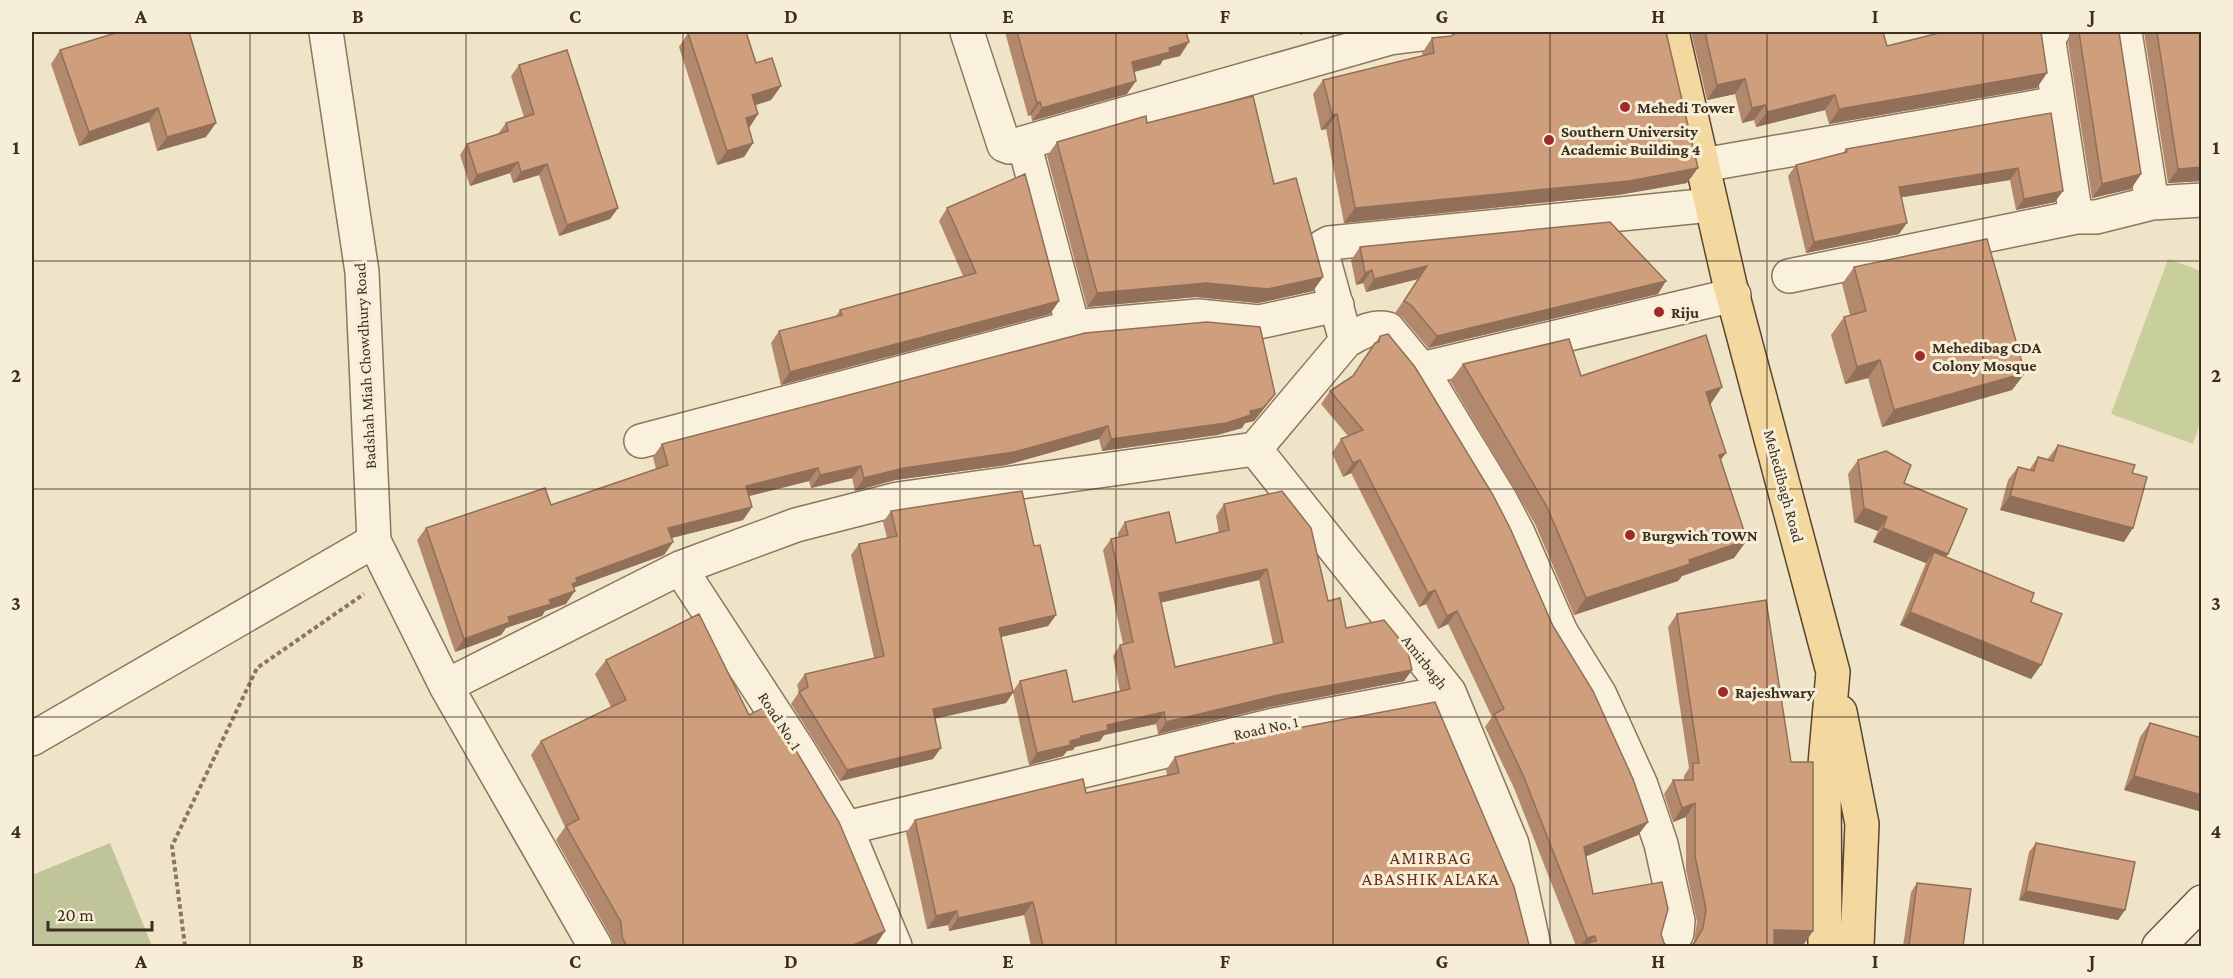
<svg xmlns="http://www.w3.org/2000/svg" width="2233" height="978" font-family="'Crimson Pro',serif">
  <rect width="100%" height="100%" fill="#f0e4c8"/>
  <path fill="#c9cf9b" d="M2168,259L2201,271V420L2193,444L2111,414Z"/>
  <path fill="#bfc49a" d="M110,843L152,946H32V875Z"/>
  <g fill="none" stroke-linecap="round" stroke-linejoin="round">
    <g stroke="#8d765c" stroke-width="36">
      <path id="street" d="M326,32L362,272L374,541L446,686L595,946
        M967,32L1004,145L1009,147L1390,38L1438,32
        M2053,32L2049,34V42L2076,217
        M2125,32L2152,203
        M1703,165L2058,103
        M1789,276L2076,217H2096L2152,203L2202,200
        M1073,327L1198,316L1259,322L1337,305
        M1346,341C1359,334 1371,325 1388,329L1421,369L1500,499L1518,533L1561,632L1600,695L1641,785L1661,844L1678,921L1677,933L1670,946
        M1421,369L1734,295
        M641,441L1073,327L1024,143
        M1255,449L1449,692L1512,844L1534,946
        M680,568L798,749L846,828L1274,725L1449,692
        M446,686L680,568L796,525L898,499L1255,449L1346,341L1323,257L1322,247L1329,243L1711,205
        M32,739L374,541
        M846,828L895,946"/>
    </g>
    <g stroke="#6f573f" stroke-width="36">
      <path id="secondary" d="M2159,946L2202,902"/>
    </g>
    <g stroke="#5b4430" stroke-width="36">
      <path id="primary" d="M1672,32L1730,285L1833,672L1824,776L1825,946
        M1840,712L1862,824L1857,946"/>
    </g>
    <path stroke="#8d765c" stroke-width="4" stroke-dasharray="4.5 3" stroke-linecap="butt" d="M185,946L172,846L257,668L364,594"/>
    <use href="#street" stroke="#faf1dc" stroke-width="33"/>
    <use href="#secondary" stroke="#faf1dc" stroke-width="33"/>
    <use href="#primary" stroke="#f3d9a0" stroke-width="33"/>
  </g>
  <path fill="#b2896c" fill-rule="evenodd" d="M1005,32H1186L1180,56L1163,60L1160,65L1134,72L1127,94L1032,121L1031,115L1028,116Z
    M1691,32H1883L1887,46L2037,88L1829,124L1825,110L1756,127L1754,120L1742,123L1735,94L1707,100Z
    M2071,32H2119L2141,174L2131,189L2092,198L2068,43Z
    M2144,32H2202V181L2168,183Z
    M688,33L756,63L781,86L771,100L756,105L758,114L749,128L753,143L744,157L717,165L679,47Z
    M1432,38L1687,183L1618,195L1344,223L1326,129L1321,130L1313,94L1323,80L1423,56L1422,53Z
    M60,50L206,137L157,151L149,122L79,146L51,64Z
    M519,65L618,208L610,219L559,236L539,175L513,183L510,173L470,186L460,155L467,144L498,134L506,123L524,117L511,76Z
    M2051,113L2055,202L2016,210L2010,180L1901,197L1899,234L1806,253L1788,176L1796,165L1843,153L1846,149Z
    M1147,123L1274,184L1323,277L1313,291L1258,303L1196,297L1087,307L1047,156L1057,142Z
    M947,208L1059,301L1050,314L781,385L771,343L779,331L836,316L840,310L963,276L939,221Z
    M1360,247L1658,294L1428,348L1402,317L1395,313L1418,279L1366,292L1363,283L1356,285L1351,260Z
    M1854,267L2025,373L2012,390L1882,427L1868,378L1845,384L1831,335L1844,317L1850,315L1842,284Z
    M1380,336L1553,626L1648,822L1638,835L1586,856L1593,894L1661,934L1664,943L1668,946H1576L1514,788L1485,727L1492,717L1448,624L1438,629L1426,604L1419,607L1351,473L1343,477L1332,453L1341,439L1348,436L1321,404L1330,391L1353,376Z
    M1463,364L1710,404L1726,453L1720,460L1747,540L1734,558L1682,576L1678,581L1574,615L1535,524L1450,381Z
    M1275,394L1266,406L1254,421L1245,423L1242,428L1217,435L1102,451L1099,439L1006,465L895,480L855,491L852,478L811,488L809,481L749,496L752,507L743,520L672,538L673,542L664,555L573,588L566,604L545,611L542,616L506,628L501,635L455,652L417,540L426,528L551,505L656,469L653,457L662,444Z
    M2058,445L2132,473L2124,542L2000,510L2008,480L2018,467L2029,470L2038,457L2047,460Z
    M1858,460L1904,483L1948,554L1946,557L2031,602L2041,665L2031,679L1900,625L1926,563L1873,542L1878,531L1854,522L1848,474Z
    M1224,504L1328,601L1346,628L1412,670L1404,681L1270,707L1158,734L1156,724L1104,735L1100,741L1075,747L1073,750L1067,751L1063,756L1029,765L1013,693L1006,703L934,718L933,759L840,781L791,704L799,692L797,685L805,674L874,658L851,555L859,544L887,538L883,522L891,511L1034,546L1056,615L1048,626L1001,637L1013,691L1020,681L1073,702L1120,691L1113,656L1120,645L1123,644L1103,550L1111,539L1118,537V533L1125,522L1176,543L1219,533L1216,516ZM1259,580L1273,644L1175,667L1161,602Z
    M1677,614L1813,931L1804,944H1774L1691,946L1694,941L1697,922L1686,870V817L1673,822L1664,794L1673,780H1684V776L1689,768L1668,627Z
    M606,660L749,715L885,931L875,946H612L611,937L556,840L565,827L531,755L541,741L611,707L595,674Z
    M2150,723L2202,738L2124,790L2140,737Z
    M1175,757L1529,945L1532,946H1031L1024,915L949,931L948,925L927,929L906,833L915,820L1086,793L1167,775L1166,770Z
    M2036,843L2125,910L2118,920L2019,900L2029,852Z
    M1917,883L1963,946H1903L1911,892Z"/>
  <path fill="#916f58" d="M1302,32H1310L1300,35Z
    M1189,42L1180,56L1163,60L1160,65L1122,75L1132,62L1169,48Z
    M2047,73L2037,88L1829,124L1839,109Z
    M1745,79L1735,94L1707,100L1717,85Z
    M1136,81L1127,94L1032,121L1042,108Z
    M781,86L771,100L743,109L752,95Z
    M1835,95L1825,110L1756,127L1767,112Z
    M1040,102L1031,115L1028,116L1037,103Z
    M1765,105L1754,120L1742,123L1752,108Z
    M158,108L149,122L79,146L89,132Z
    M758,114L749,128L746,118Z
    M1337,114L1326,129L1321,130L1332,115Z
    M216,123L206,137L157,151L167,137Z
    M753,143L744,157L717,165L727,151Z
    M518,162L510,173L470,186L477,175Z
    M547,164L539,175L513,183L521,172Z
    M2202,167V181L2168,183L2178,169Z
    M1698,168L1687,183L1618,195L1344,223L1355,208Z
    M2018,168L2010,180L1891,199L1899,187Z
    M2141,174L2131,189L2092,198L2102,184Z
    M2063,191L2055,202L2016,210L2024,199Z
    M618,208L610,219L559,236L567,225Z
    M1907,223L1899,234L1806,253L1814,242Z
    M1427,266L1418,279L1366,292L1374,279Z
    M1372,270L1363,283L1356,285L1365,273Z
    M1323,277L1313,291L1258,303L1196,297L1087,307L1097,293L1206,283Z
    M1666,281L1658,294L1428,348L1437,336Z
    M1059,301L1050,314L781,385L790,372Z
    M1880,360L1868,378L1845,384L1857,367Z
    M2025,373L2012,390L1882,427L1894,410Z
    M1722,387L1710,405L1706,392Z
    M1275,394L1266,406L1254,421L1245,423L1242,428L1217,435L1102,451L1111,439L1250,411Z
    M1108,426L1099,439L1006,465L895,480L855,491L864,478L904,468Z
    M1726,453L1713,470L1719,455Z
    M1360,460L1351,473L1343,477L1353,463Z
    M861,466L852,478L811,488L820,475Z
    M818,468L809,481L737,499L746,486Z
    M2010,496L2133,528L2124,542L2000,510Z
    M752,507L743,520L659,541L668,528Z
    M1864,508L1887,517L1878,531L1854,522Z
    M1883,528L1948,554L1938,568L1934,552L1926,563L1873,542Z
    M1747,540L1734,558L1682,576L1678,581L1574,615L1586,598L1689,560Z
    M673,542L664,555L573,588L575,591L566,604L545,611L542,616L506,628L501,635L455,652L464,639L508,617L549,600L576,578Z
    M1267,569L1259,580L1151,605L1159,593Z
    M1435,590L1426,604L1419,607L1428,593Z
    M1457,611L1448,624L1438,629L1447,616Z
    M1910,612L2041,665L2031,679L1900,625Z
    M1056,615L1048,626L992,639L999,628Z
    M1412,670L1404,681L1270,707L1158,734L1166,722L1278,695Z
    M1013,692L1006,703L925,721L933,709Z
    M1164,712L1156,724L1104,735L1100,741L1075,747L1073,750L1067,751L1063,756L1029,765L1037,753L1070,741L1107,725Z
    M941,748L933,759L840,781L847,770Z
    M2134,776L2202,795V812L2124,790Z
    M1695,803L1686,817L1673,822L1682,808Z
    M1648,822L1638,835L1575,861L1584,847Z
    M2026,891L2125,910L2118,920L2019,900Z
    M1033,902L1024,915L949,931L958,918Z
    M957,911L948,925L927,929L936,916Z
    M1774,930L1813,931L1804,944H1765Z
    M885,931L875,946H851Z
    M1595,936L1589,943V942L1586,946H1581L1587,938Z"/>
  <path fill="#cf9f7d" stroke="#916f58" stroke-width="1.5" fill-rule="evenodd" d="M119,32H189L216,123L167,137L158,108L89,132L60,50Z
    M695,32H746L756,63L772,58L781,86L752,95L758,114L746,118L753,143L727,151L688,33Z
    M1017,32H1186L1189,42L1169,48L1170,52L1132,62L1136,81L1042,108L1040,102L1037,103Z
    M1458,32H1666L1698,168L1629,181L1355,208L1337,114L1332,115L1323,80L1434,53L1432,38L1451,36Z
    M1705,32H1883L1887,46L1943,32H2041L2047,73L1839,109L1835,95L1767,112L1765,105L1752,108L1745,79L1717,85Z
    M2079,32H2119L2141,174L2102,184Z
    M2157,32H2202V167L2178,169Z
    M567,50L618,208L567,225L547,164L521,172L518,162L477,175L467,144L508,131L506,123L534,114L519,65Z
    M1253,96L1274,184L1296,178L1323,277L1268,289L1206,283L1097,293L1057,142L1146,116L1147,123Z
    M2051,113L2063,191L2024,199L2018,168L1899,187L1907,223L1814,242L1796,165L1847,152L1846,149Z
    M1025,174L1059,301L790,372L779,331L842,315L840,310L976,273L947,208Z
    M1610,222L1666,281L1437,336L1411,305L1404,301L1427,266L1374,279L1372,270L1365,273L1360,247Z
    M1987,239L2025,373L1894,410L1880,360L1857,367L1844,317L1866,311L1854,267Z
    M1207,322L1260,327L1275,394L1263,408L1250,411L1251,415L1226,423L1111,439L1108,426L1014,452L904,468L864,478L861,466L820,475L818,468L746,486L752,507L668,528L673,542L576,578L577,582L572,584L575,591L549,600L551,604L508,617L510,622L464,639L426,528L545,488L551,505L668,465L662,444L1085,333Z
    M1388,334L1415,367L1493,495L1510,528L1553,626L1593,691L1633,779L1648,822L1584,847L1593,894L1662,882L1668,909L1661,934L1664,943L1668,946H1591L1589,942L1596,941L1595,936L1587,938L1523,775L1494,714L1504,709L1457,611L1447,616L1435,590L1428,593L1360,460L1353,463L1341,439L1363,430L1330,391L1353,376L1375,343L1379,342L1380,336Z
    M1706,335L1722,387L1706,392L1726,453L1719,455L1747,540L1689,560L1690,564L1586,598L1547,507L1463,364L1569,339L1581,376Z
    M2058,445L2135,465L2132,473L2147,477L2133,528L2010,496L2018,467L2034,471L2038,457L2053,461Z
    M1886,451L1911,465L1904,483L1967,509L1948,554L1883,528L1887,517L1864,508L1858,460Z
    M1022,491L1034,546L1040,545L1056,615L999,628L1013,692L933,709L941,748L847,770L799,692L808,687L805,674L884,656L859,544L897,536L891,511Z
    M1282,491L1311,528L1328,601L1340,598L1346,628L1384,620L1407,648L1412,670L1278,695L1166,722L1164,712L1107,725L1108,730L1081,736V738L1070,741L1071,745L1037,753L1020,681L1066,670L1073,702L1130,689L1120,645L1133,642L1111,539L1128,535L1125,522L1169,512L1176,543L1229,530L1224,504ZM1267,569L1283,642L1175,667L1159,593Z
    M1934,552L2034,593L2031,602L2062,614L2041,665L1910,612Z
    M1766,600L1791,762H1813V931L1774,930V946H1691L1695,942L1703,928L1706,909L1695,856V803L1682,808L1673,780H1693V763H1699L1677,614Z
    M699,614L749,715L767,706L792,744L839,822L885,931L851,946H627L622,937L621,922L566,826L579,819L541,741L626,700L606,660Z
    M1435,702L1514,887L1529,945L1532,946H1043L1033,902L958,918L957,911L936,916L915,820L1083,779L1086,793L1179,773L1175,757L1287,730Z
    M2150,723L2202,738V795L2134,776Z
    M2036,843L2135,862L2125,910L2026,891Z
    M1917,883L1971,889L1963,946H1909Z"/>
  <path fill="none" stroke="#3d2e20" stroke-width="1.5" stroke-opacity="0.55" d="M250,32V946M466,32V946M683,32V946M900,32V946M1116,32V946M1333,32V946M1550,32V946M1767,32V946M1983,32V946M32,261H2202M32,489H2202M32,717H2202"/>
  <g fill="#9e2a2b" stroke="#f7eed8" stroke-width="2">
    <circle cx="1625" cy="107" r="6"/>
    <circle cx="1549" cy="140" r="6"/>
    <circle cx="1659" cy="312" r="6"/>
    <circle cx="1920" cy="356" r="6"/>
    <circle cx="1630" cy="535" r="6"/>
    <circle cx="1723" cy="692" r="6"/>
  </g>
  <g text-anchor="middle" dominant-baseline="central" stroke-width="6" stroke-linejoin="round" paint-order="stroke">
    <g font-size="16" font-weight="bold" fill="#3d2e20" stroke="#f7eed8" text-anchor="start">
      <text x="1637" y="107">Mehedi Tower</text>
      <text x="1561" y="131">Southern University<tspan x="1561" dy="18">Academic Building 4</tspan></text>
      <text x="1671" y="312">Riju</text>
      <text x="1932" y="347">Mehedibag CDA<tspan x="1932" dy="18">Colony Mosque</tspan></text>
      <text x="1642" y="535">Burgwich TOWN</text>
      <text x="1735" y="692">Rajeshwary</text>
    </g>
    <g font-size="16" fill="#3d2e20" stroke="#f7eed8">
      <text transform="translate(365 366) rotate(-93)">Badshah Miah Chowdhury Road</text>
      <text transform="translate(1784 486) rotate(75)">Mehedibagh Road</text>
      <text transform="translate(1425 662) rotate(52)">Amirbagh</text>
      <text transform="translate(780 721) rotate(57)">Road No. 1</text>
      <text transform="translate(1266 728) rotate(-12)">Road No. 1</text>
    </g>
    <g font-size="18" letter-spacing="1.5" fill="#6b2e1e" stroke="#f7eed8">
      <text x="1431" y="858">AMIRBAG<tspan x="1431" dy="21">ABASHIK ALAKA</tspan></text>
    </g>
  </g>
  <rect width="2233" height="978" fill="none" stroke="#f7eed8" stroke-width="66"/>
  <path d="M48 921v9h104v-9" fill="none" stroke="#3d2e20" stroke-width="3"/>
  <text x="57" y="921" font-size="18" fill="#3d2e20" stroke="#f7eed8" stroke-width="4.5" paint-order="stroke">20 m</text>
  <rect x="33" y="33" width="2167" height="912" fill="none" stroke="#3d2e20" stroke-width="2"/>
  <g font-size="20" text-anchor="middle" font-weight="bold" fill="#3d2e20">
    <text x="141" y="23">A</text>
    <text x="358" y="23">B</text>
    <text x="575" y="23">C</text>
    <text x="791" y="23">D</text>
    <text x="1008" y="23">E</text>
    <text x="1225" y="23">F</text>
    <text x="1442" y="23">G</text>
    <text x="1658" y="23">H</text>
    <text x="1875" y="23">I</text>
    <text x="2092" y="23">J</text>
    <text x="16" y="154">1</text>
    <text x="2216" y="154">1</text>
    <text x="16" y="382">2</text>
    <text x="2216" y="382">2</text>
    <text x="16" y="610">3</text>
    <text x="2216" y="610">3</text>
    <text x="16" y="838">4</text>
    <text x="2216" y="838">4</text>
    <text x="141" y="968">A</text>
    <text x="358" y="968">B</text>
    <text x="575" y="968">C</text>
    <text x="791" y="968">D</text>
    <text x="1008" y="968">E</text>
    <text x="1225" y="968">F</text>
    <text x="1442" y="968">G</text>
    <text x="1658" y="968">H</text>
    <text x="1875" y="968">I</text>
    <text x="2092" y="968">J</text>
  </g>
</svg>
